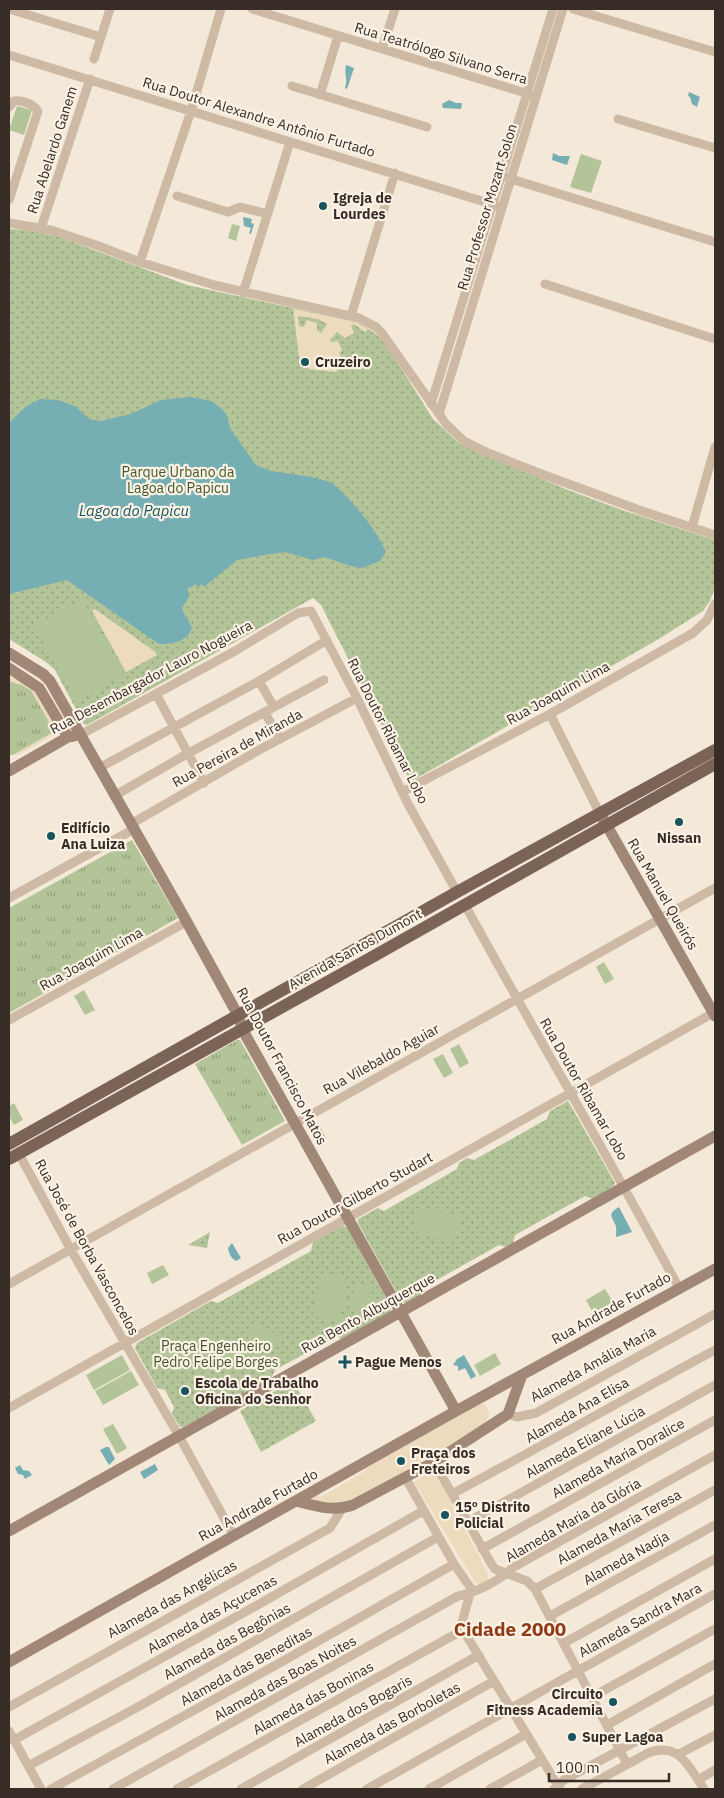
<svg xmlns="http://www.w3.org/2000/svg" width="724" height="1798" font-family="'IBM Plex Sans',sans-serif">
  <defs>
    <pattern id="grass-tufts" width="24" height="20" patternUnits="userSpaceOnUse" patternTransform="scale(1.25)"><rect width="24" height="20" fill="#b3c498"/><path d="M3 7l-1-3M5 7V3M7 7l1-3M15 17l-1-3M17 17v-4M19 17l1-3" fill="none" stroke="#929f7c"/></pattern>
    <pattern id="park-dots" width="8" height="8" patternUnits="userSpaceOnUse" patternTransform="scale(1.25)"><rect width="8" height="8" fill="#b3c498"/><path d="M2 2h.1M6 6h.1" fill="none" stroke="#929f7c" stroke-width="1.8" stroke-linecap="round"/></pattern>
  </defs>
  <rect width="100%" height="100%" fill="#f4e8d9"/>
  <path fill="url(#grass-tufts)" d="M9,681L22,685L31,690L53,729L52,733L13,755H9Z
    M132,840L178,918L9,1013V908Z
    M237,1040H240L285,1121L242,1145L195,1064Z"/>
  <path fill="url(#park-dots)" d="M9,229L28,230L57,236L187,285L352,321C365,325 376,333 386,344L433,419L459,443L568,490L622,510L715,540V587L710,601L703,611L662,637L412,781L409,779L321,605L313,598L87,725L84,724L55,670L46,662L9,639Z
    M568,1101L615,1183L614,1186L593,1199L585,1196L515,1235L513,1243L506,1247L499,1245L426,1286L424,1293L407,1303L402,1302L358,1223V1219L378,1208L384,1211L457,1169L459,1163L467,1158L474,1160L547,1119L550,1111Z
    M342,1226L347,1227L391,1307L390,1312L341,1339L337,1336L275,1370L271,1379L183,1427H180L172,1414L174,1407L165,1390L157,1388L135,1348L137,1343L211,1301L218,1303L311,1251L313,1242Z
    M210,1232L207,1248L188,1245Z
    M293,1381L316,1421L261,1452L240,1411Z"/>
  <path fill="#b3c498" d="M17,106L32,110L24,135L9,130Z
    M581,154L602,161L591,193L570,187Z
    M232,224L240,226L236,241L228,238Z
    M82,599L124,674L77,702L34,626Z
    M604,962L614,979L605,984L596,967Z
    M84,990L95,1010L85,1015L74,996Z
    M459,1044L469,1063L460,1068L450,1049Z
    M443,1054L453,1073L444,1078L433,1059Z
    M14,1103L23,1120L14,1125L9,1116V1106Z
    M318,1123L326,1138L318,1143L310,1128Z
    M420,1206L461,1217L454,1242L412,1231Z
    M163,1265L169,1275L152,1284L147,1273Z
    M322,1273L348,1279L339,1322L312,1316Z
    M355,1283L373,1287L366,1315L349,1311Z
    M605,1289L613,1302L593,1313L586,1300Z
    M254,1324L280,1336L273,1350L248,1338Z
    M495,1353L501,1364L480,1376L474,1365Z
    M122,1355L130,1370L94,1390L86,1375Z
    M131,1371L139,1385L103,1405L95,1391Z
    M113,1424L127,1448L117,1454L103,1429Z"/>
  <path fill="#eddbbe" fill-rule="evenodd" d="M293,309L352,321L368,329L365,332L354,324L351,326L354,333L345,338L337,332L330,340L331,342L338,341L342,350L339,353L343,360L336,372L309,369L300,364ZM298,316L318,319L327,324L321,333L317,330V323L307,320L304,327L299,326Z
    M95,609L154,651L157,655L126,672L92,611Z
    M9,677L24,682L35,690L56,728L54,735L18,755H13L52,733L53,729L31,690L22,685L9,681Z
    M483,1404L486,1406L489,1412L488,1418L485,1424L478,1429L346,1505L309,1500L316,1496L321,1497L362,1473L368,1467L475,1406Z
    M434,1470L488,1574V1581L480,1586L475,1582L414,1482Z"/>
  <path fill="#75aeb3" d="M346,65L354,68L347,89L345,88C348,79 344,74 346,65Z
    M689,92L700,97L697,107L692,104L690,97L688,96Z
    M449,100L456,103H462L461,109L443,108L442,104Z
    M553,153L559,156H570L567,165L552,160Z
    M243,217L252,219L251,223L254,224L251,234L249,233L251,228L244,226Z
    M191,397L211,401L222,409L226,414L231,430L256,465L271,471L312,477L330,482L336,486C356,506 374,526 386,552L380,561L362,568L351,566L324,557L313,560L285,552L270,554L237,560L204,587L202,584L198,587L196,584L187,589L190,595L182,608C184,616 190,621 192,629C185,642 173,644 159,644L67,580L9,594V423L24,408L40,399L58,400L75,406L89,419L101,421L131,414L161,400Z
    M619,1207L632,1232L616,1237C616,1233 617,1227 615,1224C610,1215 609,1213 619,1207Z
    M232,1243L241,1258L236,1261C231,1258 229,1254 228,1248Z
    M464,1355L476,1376L471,1379L465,1368L458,1371V1366L453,1365L457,1359Z
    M106,1447H109L115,1459L109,1465L100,1450Z
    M155,1464L158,1470L144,1479L140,1472Z
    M20,1465L23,1470L29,1471L32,1475L25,1479L23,1475L18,1474L15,1468Z"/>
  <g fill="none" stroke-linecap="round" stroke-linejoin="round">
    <path stroke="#cdb9a4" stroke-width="9" d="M9,9L101,37
      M252,9L532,95
      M573,9L715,52
      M382,49L395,9
      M9,55L501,207
      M94,59L110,9
      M292,86L427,127
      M320,95L338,36
      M9,107L14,101C22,100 33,104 38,111L9,200
      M618,119L715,148
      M505,177L715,242
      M177,196L228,212L240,207L268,214
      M9,223L51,230L96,245L140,262L214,285L359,318L376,327L382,333L446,424L464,441L486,452L539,473L642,511L715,535
      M41,228L90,79
      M140,262L191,111L221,9
      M545,284L715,339
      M243,293L290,142
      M351,316L395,173
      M431,404L553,9
      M439,414L563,9
      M692,527L715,447
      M259,681L274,707
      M156,694L204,783
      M265,713L280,739
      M550,714L600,814
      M80,735L235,651L298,613L311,611L357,698L408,804L457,892
      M99,768L259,681L327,640
      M402,792L550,714L693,633L707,620L715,604
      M114,796L187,754L324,680
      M131,824L259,750L357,698
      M9,898L134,829
      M465,905C535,1033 610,1159 679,1288
      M9,1020L186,922
      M19,1154L71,1250L179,1436L234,1536
      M9,1284L715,888
      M9,1408L715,1012
      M508,1414L517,1417L536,1413L715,1314
      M434,1462L492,1565L495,1569L527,1581L535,1589L627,1764
      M405,1477L454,1564L470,1587V1594L462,1622L463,1630L560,1789
      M452,1494C541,1447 627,1397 715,1350
      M468,1522L715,1385
      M482,1549L715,1420
      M535,1589L715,1490
      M550,1616L715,1525
      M564,1643L715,1559
      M592,1697L715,1629
      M9,1707L330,1528L342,1509
      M607,1725L715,1664
      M9,1731L41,1789
      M14,1740L254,1607L423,1511
      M679,1754L715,1735
      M28,1766L136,1708L438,1537
      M698,1780L715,1770
      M51,1789L276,1665L454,1564
      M113,1789L458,1596C475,1593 501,1580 512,1568L715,1455
      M177,1789L463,1630
      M241,1789L479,1655
      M303,1789L494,1681
      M367,1789L715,1594
      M429,1789L526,1734
      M490,1789L542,1760
      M554,1789L564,1780L715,1699
      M582,1789L648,1753C679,1741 689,1767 704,1789"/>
    <path stroke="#a18775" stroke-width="11" d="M9,653L43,674L50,681L183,915L234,1008L246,1036L456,1411
      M9,668L39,688L68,737
      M9,771L68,737L74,736
      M602,817L715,1016
      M296,1501C316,1506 333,1512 353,1505L434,1462L508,1414L522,1375
      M9,1531L715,1136
      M9,1662L456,1411L715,1269"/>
    <path stroke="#7b6456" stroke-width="12" d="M9,1144L457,892L715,750
      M9,1159L374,956L715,764"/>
  </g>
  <g fill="#18545d" stroke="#fbf2e6" stroke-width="2">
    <circle cx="323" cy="206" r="5"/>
    <circle cx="305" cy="362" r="5"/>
    <circle cx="679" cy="822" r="5"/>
    <circle cx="51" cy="836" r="5"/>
    <path d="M342.5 1354.5h5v5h5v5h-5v5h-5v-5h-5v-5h5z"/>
    <circle cx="185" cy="1391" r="5"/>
    <circle cx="401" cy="1461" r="5"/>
    <circle cx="445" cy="1515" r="5"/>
    <circle cx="613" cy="1702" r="5"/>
    <circle cx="572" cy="1737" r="5"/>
  </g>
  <g text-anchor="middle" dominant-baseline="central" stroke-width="4.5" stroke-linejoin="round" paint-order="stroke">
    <g font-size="14" fill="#372c26" stroke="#fbf2e6">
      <text transform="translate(441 53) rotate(17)">Rua Teatrólogo Silvano Serra</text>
      <text transform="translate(259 117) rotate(17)">Rua Doutor Alexandre Antônio Furtado</text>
      <text transform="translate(52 150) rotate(-72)">Rua Abelardo Ganem</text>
      <text transform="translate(487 207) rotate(-73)">Rua Professor Mozart Solon</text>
      <text transform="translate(151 677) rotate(-28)">Rua Desembargador Lauro Nogueira</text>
      <text transform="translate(558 693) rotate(-29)">Rua Joaquim Lima</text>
      <text transform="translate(388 731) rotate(63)">Rua Doutor Ribamar Lobo</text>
      <text transform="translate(237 748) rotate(-29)">Rua Pereira de Miranda</text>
      <text transform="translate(663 894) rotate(60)">Rua Manuel Queirós</text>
      <text transform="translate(355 949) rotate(-29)">Avenida Santos Dumont</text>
      <text transform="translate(91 959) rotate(-29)">Rua Joaquim Lima</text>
      <text transform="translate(381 1059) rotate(-29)">Rua Vilebaldo Aguiar</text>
      <text transform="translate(282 1066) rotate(62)">Rua Doutor Francisco Matos</text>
      <text transform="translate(584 1089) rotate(60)">Rua Doutor Ribamar Lobo</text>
      <text transform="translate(355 1198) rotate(-29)">Rua Doutor Gilberto Studart</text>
      <text transform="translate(87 1247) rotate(61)">Rua José de Borba Vasconcelos</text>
      <text transform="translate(611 1308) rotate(-29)">Rua Andrade Furtado</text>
      <text transform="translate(368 1313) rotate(-29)">Rua Bento Albuquerque</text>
      <text transform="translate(593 1364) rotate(-29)">Alameda Amália Maria</text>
      <text transform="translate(577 1410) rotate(-30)">Alameda Ana Elisa</text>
      <text transform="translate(585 1442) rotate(-29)">Alameda Eliane Lúcia</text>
      <text transform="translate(618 1458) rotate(-29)">Alameda Maria Doralice</text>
      <text transform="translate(258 1505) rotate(-29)">Rua Andrade Furtado</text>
      <text transform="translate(573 1520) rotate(-30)">Alameda Maria da Glória</text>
      <text transform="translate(619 1527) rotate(-29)">Alameda Maria Teresa</text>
      <text transform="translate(626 1558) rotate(-29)">Alameda Nadja</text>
      <text transform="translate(172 1599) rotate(-29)">Alameda das Angélicas</text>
      <text transform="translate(212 1614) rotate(-29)">Alameda das Açucenas</text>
      <text transform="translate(640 1620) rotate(-29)">Alameda Sandra Mara</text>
      <text transform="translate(227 1641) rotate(-29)">Alameda das Begônias</text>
      <text transform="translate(246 1666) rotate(-29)">Alameda das Beneditas</text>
      <text transform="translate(285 1678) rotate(-29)">Alameda das Boas Noites</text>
      <text transform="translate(313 1698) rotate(-29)">Alameda das Boninas</text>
      <text transform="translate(353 1711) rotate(-29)">Alameda dos Bogaris</text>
      <text transform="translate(392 1723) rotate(-29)">Alameda das Borboletas</text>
    </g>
    <g font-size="14" font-weight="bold" fill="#372c26" stroke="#fbf2e6" text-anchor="start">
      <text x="333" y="198">Igreja de<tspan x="333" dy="16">Lourdes</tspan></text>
      <text x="315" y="362">Cruzeiro</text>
      <text x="61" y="828">Edifício<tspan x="61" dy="16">Ana Luiza</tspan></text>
      <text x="679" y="838" text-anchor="middle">Nissan</text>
      <text x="355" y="1362">Pague Menos</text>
      <text x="195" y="1383">Escola de Trabalho<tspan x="195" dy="16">Oficina do Senhor</tspan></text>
      <text x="411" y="1453">Praça dos<tspan x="411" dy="16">Freteiros</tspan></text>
      <text x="455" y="1507">15º Distrito<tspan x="455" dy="16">Policial</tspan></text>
      <text x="603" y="1694" text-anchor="end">Circuito<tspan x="603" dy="16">Fitness Academia</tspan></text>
      <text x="582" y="1737">Super Lagoa</text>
    </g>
    <g font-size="14" fill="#445828" stroke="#fbf2e6">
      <text x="178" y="472">Parque Urbano da<tspan x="178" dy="16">Lagoa do Papicu</tspan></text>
      <text x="216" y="1346">Praça Engenheiro<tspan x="216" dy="16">Pedro Felipe Borges</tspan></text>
    </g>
    <g font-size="15" font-style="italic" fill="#18545d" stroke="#fbf2e6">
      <text x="134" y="510">Lagoa do Papicu</text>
    </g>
    <g font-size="19" font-weight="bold" fill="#8e3a18" stroke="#fbf2e6">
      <text x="510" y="1629">Cidade 2000</text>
    </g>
  </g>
  <rect width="724" height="1798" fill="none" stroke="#372c26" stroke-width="20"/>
  <path d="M549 1773v8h120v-8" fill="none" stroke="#372c26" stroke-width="2.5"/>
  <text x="556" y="1773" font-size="15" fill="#372c26" stroke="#fbf2e6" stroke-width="4" paint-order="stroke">100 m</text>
</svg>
